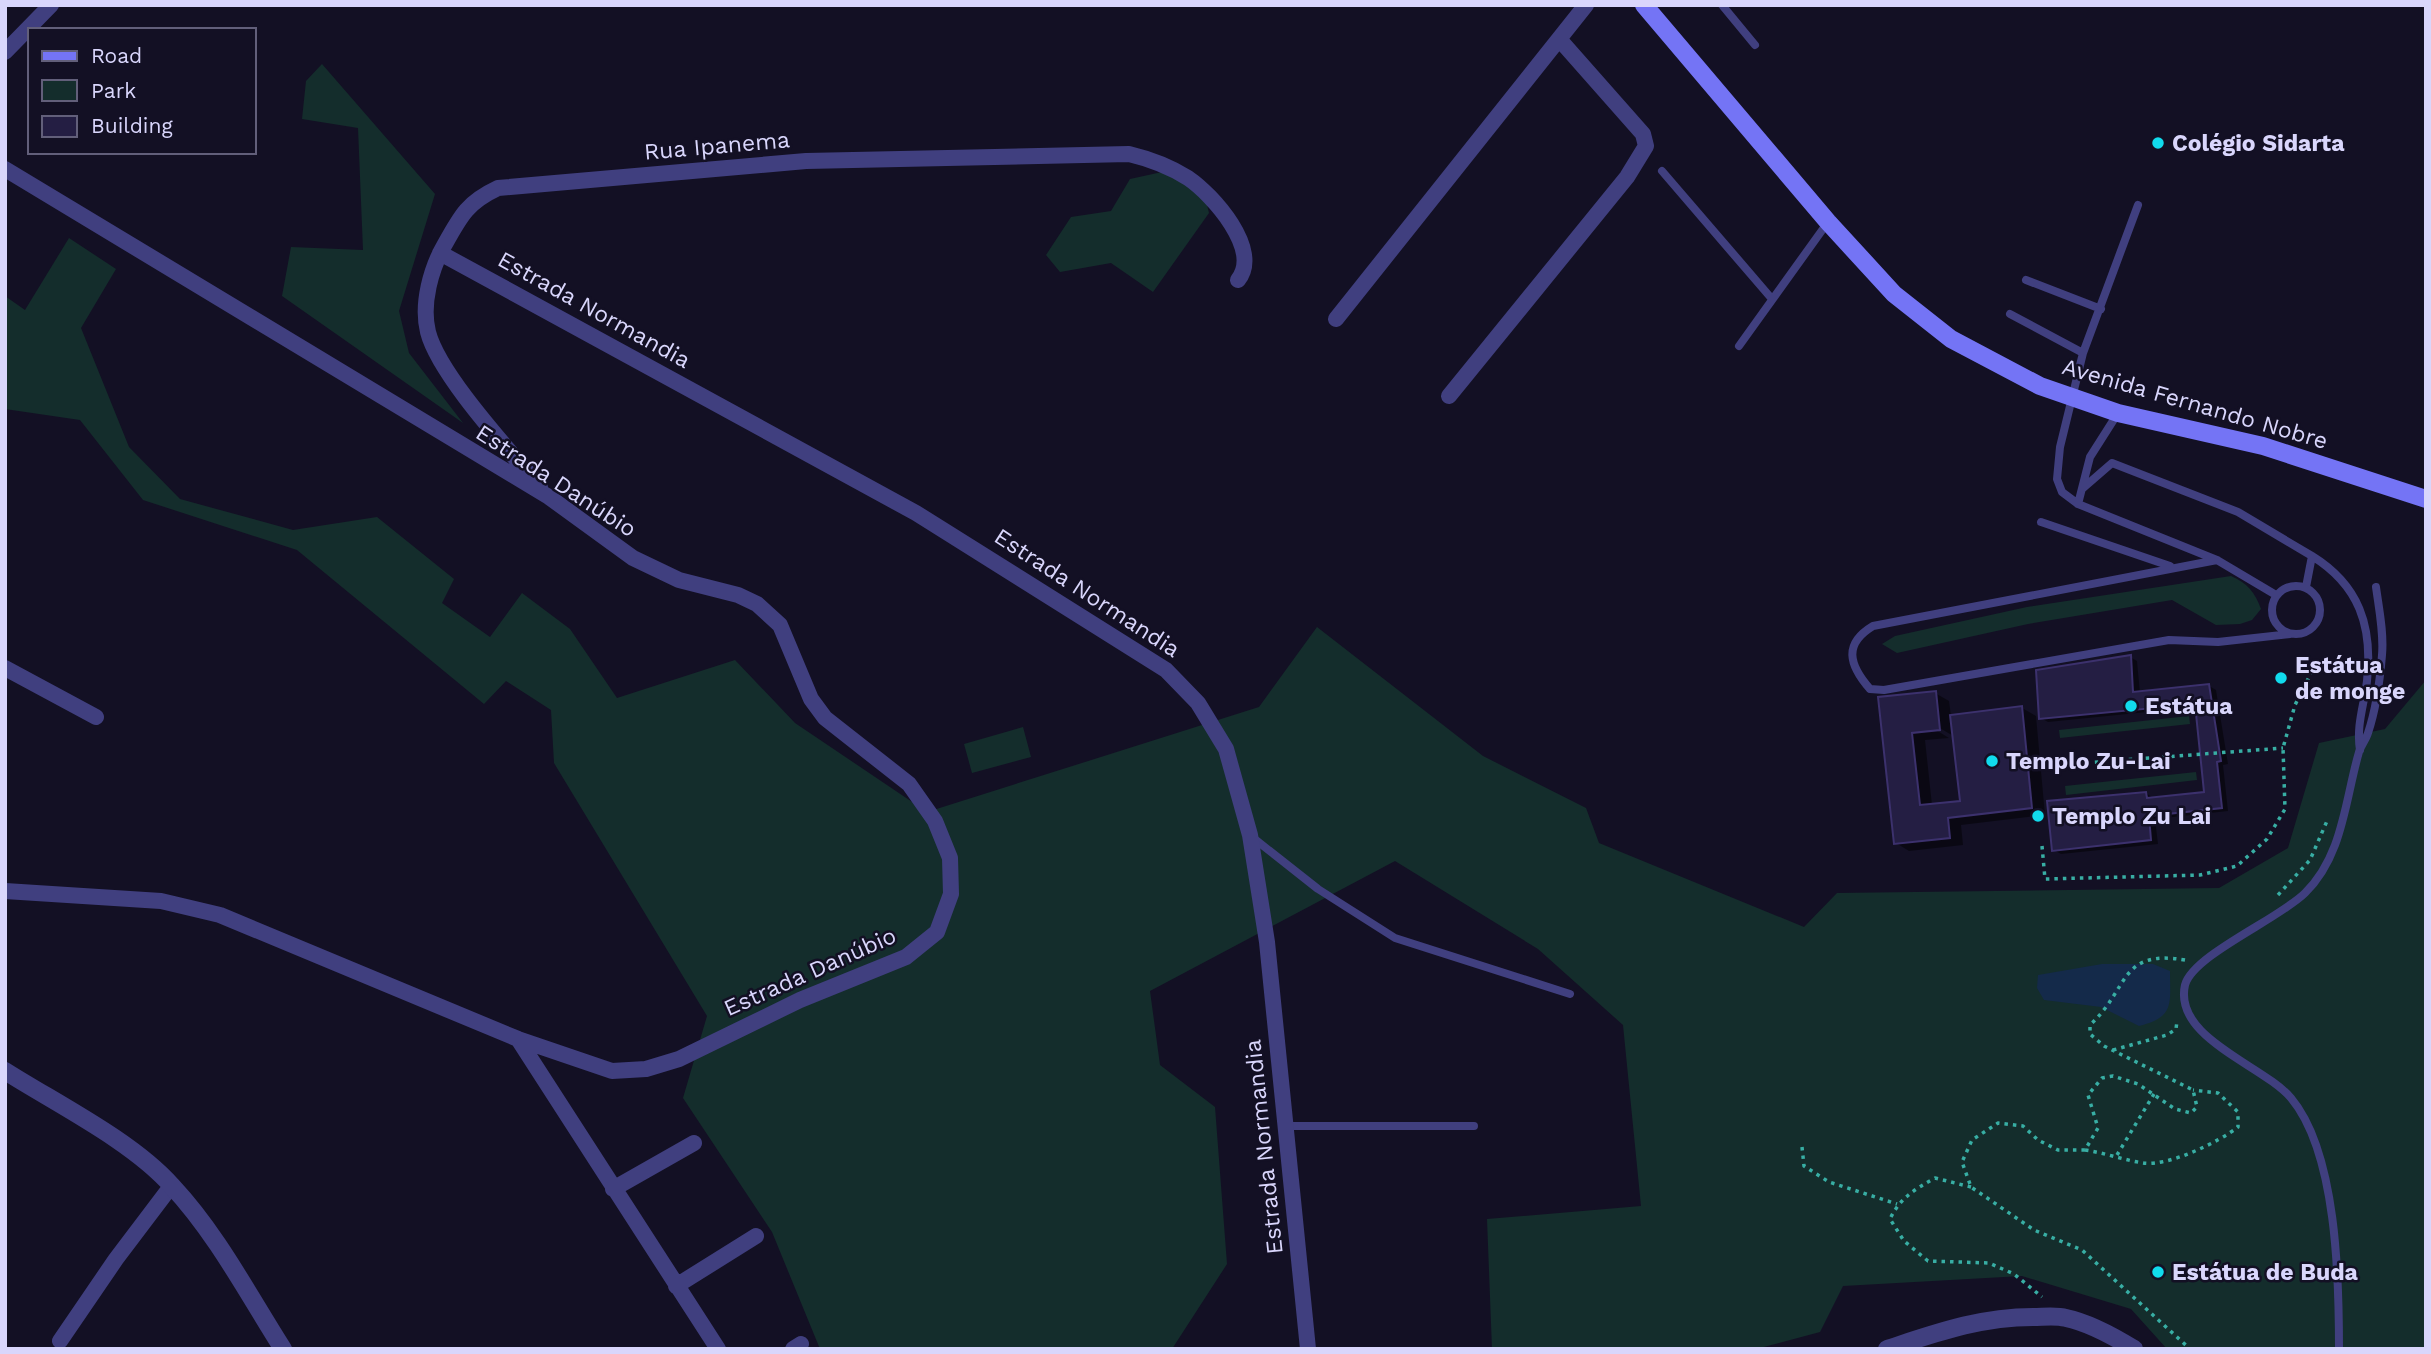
<svg xmlns="http://www.w3.org/2000/svg" width="2431" height="1354" font-family="'Work Sans',sans-serif">
  <rect width="100%" height="100%" fill="#131024"/>
  <path fill="#142d2c" d="M322,64L435,194L399,311L409,353L463,423L282,296L291,247L363,250L358,128L302,119L306,81Z
    M1162,172L1203,189L1209,213L1153,292L1111,263L1060,272L1046,255L1071,217L1111,211L1130,179Z
    M69,238L116,269L81,328L129,447L180,499L293,530L377,517L454,579L442,603L490,637L522,593L570,629L617,698L735,660L795,723L927,812L1259,707L1317,627L1483,756L1586,808L1599,843L1804,927L1837,893L2219,888L2288,848L2319,743L2385,729L2426,680V1349H2167L2131,1309L2022,1276L1843,1286L1820,1332L1756,1349H1492L1487,1219L1641,1206L1623,1025L1538,949L1395,861L1150,991L1160,1065L1215,1107L1227,1264L1172,1349H820L772,1232L683,1098L707,1016L554,763L551,710L506,681L484,704L297,550L143,500L80,420L5,409V296L25,310Z
    M2231,576C2247,583 2255,592 2261,609L2252,620L2240,624L2216,625L2172,600L2028,624L1897,653L1882,644L1895,636L2027,607Z
    M2189,716L2190,724L2060,738L2059,730Z
    M1023,727L1031,757L972,773L964,744Z
    M2196,772L2197,780L2066,795L2065,786Z"/>
  <path fill="#142a4a" d="M2102,964H2153L2170,971C2170,1004 2175,1017 2139,1026L2101,1007L2044,1000L2037,988L2038,975Z"/>
  <path fill="#0007" fill-rule="evenodd" d="M2130,657L2137,661L2140,693L2209,686L2216,690L2228,764L2223,765L2228,811L2155,819L2158,844L2061,854L2054,850L2146,793L2153,798L2206,793L2197,707L2048,722L2041,718Z
    M1935,693L1949,701L1951,716L2022,708L2036,716L2045,815L1961,825L1963,845L1909,851L1896,843L1880,699ZM1933,724L1955,737L1962,802L1932,805L1925,740L1949,738L1931,727Z"/>
  <path fill="#241e43" stroke="#3c316d" stroke-width="2" d="M2131,655L2133,692L2209,684L2221,761L2217,762L2222,808L2149,816L2151,840L2052,851L2047,801L2146,792L2147,798L2204,792L2195,704L2039,719L2036,670Z
    M1936,691L1940,730L1912,733L1920,805L1960,801L1950,715L2022,706L2032,808L1948,818L1950,838L1894,844L1878,697Z"/>
  <g fill="none" stroke-linecap="round" stroke-linejoin="round">
    <path stroke="#38aea4" stroke-width="3.5" stroke-dasharray="3.5 5" stroke-linecap="butt" d="M2044,766L2283,748
      M2042,846L2045,879L2200,875L2237,866L2267,839L2285,809L2283,748L2295,705L2315,665L2354,661
      M2278,895L2310,860L2327,821
      M2185,960C2119,949 2130,988 2090,1025V1034L2104,1046L2193,1090L2197,1107L2191,1113L2175,1109L2138,1084L2113,1076L2102,1078L2088,1095L2098,1128L2085,1150H2058L2038,1140L2023,1126L1998,1123L1972,1140L1962,1162L1971,1187L2034,1230L2082,1250L2190,1349
      M2113,1050L2167,1035L2176,1029L2177,1021
      M1802,1147L1804,1166L1829,1182L1897,1204
      M2085,1150C2105,1153 2124,1160 2143,1163C2167,1167 2219,1142 2238,1127V1112L2218,1093L2193,1090
      M2117,1155L2154,1094
      M1971,1187L1935,1178C1915,1189 1900,1198 1890,1219L1904,1241L1928,1261L1989,1263L2014,1274L2042,1297"/>
    <path stroke="#403f7f" stroke-width="8" d="M1722,5L1755,45
      M1662,171L1772,299
      M2138,205L2083,353L2060,447L2057,479L2062,492L2078,504L2217,560L2276,595
      M2026,280L2101,309
      M2010,314L2083,353
      M1739,346L1828,222
      M2082,489L2112,463L2238,512L2312,556L2306,587
      M2078,504L2090,457L2118,413
      M2041,522L2170,566
      M2312,556C2359,585 2373,626 2367,681C2364,705 2356,726 2360,750
      M2217,560L1873,626C1843,644 1849,665 1870,689L1884,690L2169,640L2218,642L2290,634
      M2272 610a24 24 0 1 1 48 0a24 24 0 1 1-48 0Z
      M1252,837L1318,889L1395,938L1570,994
      M1287,1126H1474
      M2339,1349C2339,1279 2337,1153 2291,1098C2263,1065 2173,1038 2185,985C2193,955 2279,919 2305,893C2343,856 2345,800 2359,752C2361,745 2366,740 2368,733C2376,709 2380,680 2382,655C2384,633 2379,609 2376,587"/>
    <path stroke="#403f7f" stroke-width="16" d="M5,52L51,5
      M5,169L549,497L633,558L679,580L738,595L757,604L780,625L811,699L825,718L909,784L935,821L950,858L951,894L937,932L906,957L800,1000L679,1059L646,1069L612,1071L518,1039L220,915L161,901L5,891
      M440,253L916,513L1166,670L1198,703L1226,749L1250,835L1267,942L1308,1349
      M1336,319L1586,5
      M1449,396L1627,177L1646,146L1643,134L1560,40
      M540,487C510,451 439,375 428,332C421,304 431,268 445,244C461,215 468,202 498,188L806,161L1129,154C1150,159 1169,166 1188,178C1213,195 1262,250 1238,280
      M5,668L96,717
      M518,1039L718,1349
      M613,1189L694,1143
      M676,1286L756,1236
      M60,1341L116,1259L172,1185
      M793,1349L801,1344"/>
    <path stroke="#403f7f" stroke-width="18" d="M5,1071C57,1104 132,1141 172,1186C216,1233 248,1294 283,1349
      M1887,1349C1936,1333 1980,1317 2033,1317C2043,1317 2056,1315 2066,1318C2090,1323 2113,1336 2134,1349"/>
    <path stroke="#7474f5" stroke-width="18" d="M1644,5L1828,222L1894,294L1951,339L2040,386L2118,413L2263,446L2426,499"/>
  </g>
  <g fill="#11dbed" stroke="#131024" stroke-width="2.5">
    <circle cx="2158" cy="143" r="7"/>
    <circle cx="2281" cy="678" r="7"/>
    <circle cx="2131" cy="706" r="7"/>
    <circle cx="1992" cy="761" r="7"/>
    <circle cx="2038" cy="816" r="7"/>
    <circle cx="2158" cy="1272" r="7"/>
  </g>
  <g text-anchor="middle" dominant-baseline="central" stroke-width="5" stroke-linejoin="round" paint-order="stroke">
    <g font-size="23" font-weight="bold" fill="#d9d6fc" stroke="#131024" text-anchor="start">
      <text x="2172" y="143">Colégio Sidarta</text>
      <text x="2295" y="665">Estátua<tspan x="2295" dy="26">de monge</tspan></text>
      <text x="2145" y="706">Estátua</text>
      <text x="2006" y="761">Templo Zu-Lai</text>
      <text x="2052" y="816">Templo Zu Lai</text>
      <text x="2172" y="1272">Estátua de Buda</text>
    </g>
    <g font-size="23" fill="#d9d6fc" stroke="#131024">
      <text transform="translate(717 146) rotate(-5)">Rua Ipanema</text>
      <text transform="translate(594 310) rotate(29)">Estrada Normandia</text>
      <text transform="translate(2195 404) rotate(16)">Avenida Fernando Nobre</text>
      <text transform="translate(556 481) rotate(33)">Estrada Danúbio</text>
      <text transform="translate(1087 593) rotate(33)">Estrada Normandia</text>
      <text transform="translate(810 972) rotate(-24)">Estrada Danúbio</text>
      <text transform="translate(1264 1147) rotate(-96)">Estrada Normandia</text>
    </g>
  </g>
  <rect width="2431" height="1354" fill="none" stroke="#d9d6fc" stroke-width="14"/>
  <rect x="28" y="28" width="228" height="126" fill="#131024" stroke="#625f7a" stroke-width="2"/>
  <rect x="42" y="51" width="35" height="10" fill="#7474f5" stroke="#625f7a" stroke-width="2"/>
  <text x="91" y="63" font-size="21" fill="#d9d6fc">Road</text>
  <rect x="42" y="80" width="35" height="21" fill="#142d2c" stroke="#625f7a" stroke-width="2"/>
  <text x="91" y="98" font-size="21" fill="#d9d6fc">Park</text>
  <rect x="42" y="116" width="35" height="21" fill="#241e43" stroke="#625f7a" stroke-width="2"/>
  <text x="91" y="133" font-size="21" fill="#d9d6fc">Building</text>
</svg>
